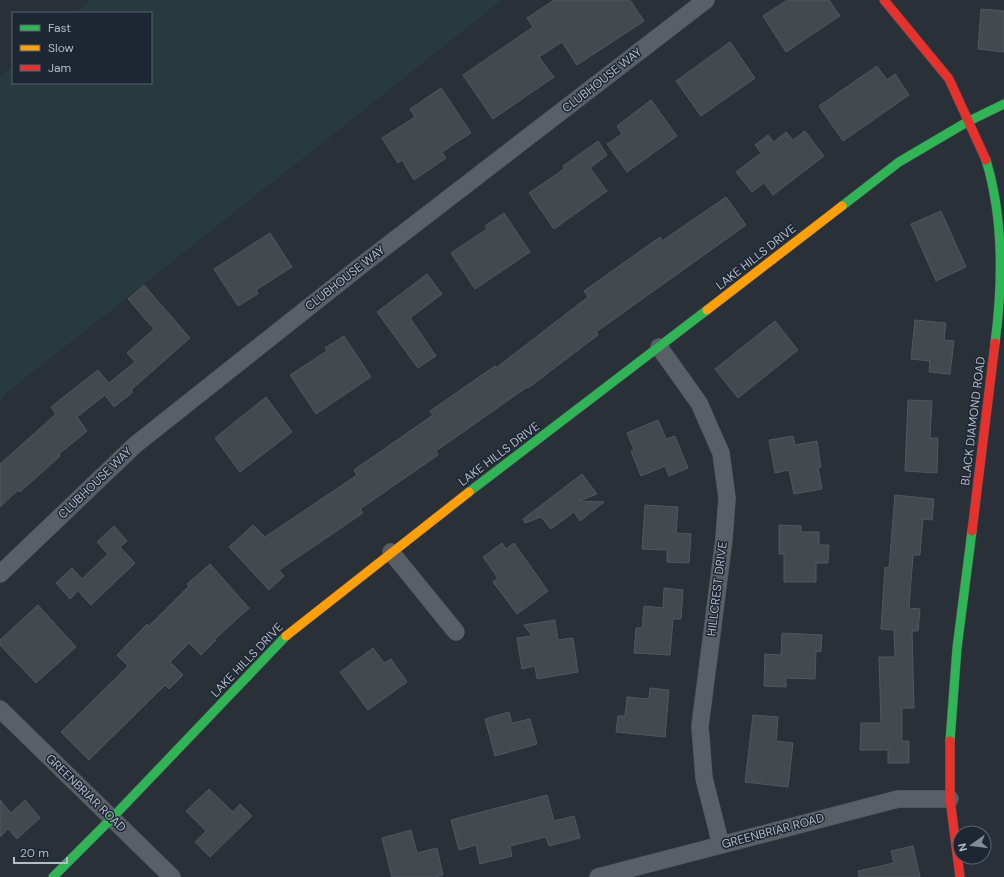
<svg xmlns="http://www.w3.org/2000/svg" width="1004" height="877" font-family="'DM Sans',sans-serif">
  <rect width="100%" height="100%" fill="#2a3038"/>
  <path fill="#273a3e" d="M90,0H502L9,391L0,401V76L13,65V83H151V13H75Z"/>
  <path fill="#444950" stroke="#52575f" d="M554,0H630L644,21L577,65L562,42L539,57L554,77L493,119L463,75L533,27L527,18Z
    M787,0H829L840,16L786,52L763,16Z
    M981,9L1004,11V52L978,49Z
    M730,42L755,78L701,116L676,81Z
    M877,66L887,80L895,74L909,95L843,141L819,106Z
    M441,88L471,133L442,152L446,158L414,180L402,160L398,163L382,138L415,117L410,109Z
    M651,100L677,136L627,172L607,144L622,134L617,126Z
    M805,131L824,156L773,195L764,183L752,192L736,172L761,153L755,145L768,135L774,142L786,132L793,140Z
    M598,141L607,155L590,168L607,191L554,229L529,193L564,169L563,166Z
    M726,197L746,225L596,332L598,335L528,388L527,387L436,451L438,455L360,509L363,513L279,570L284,576L269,590L229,547L253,525L265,537L357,475L354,470L433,415L430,411L495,366L496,368L588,297L584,291L660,237L662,241Z
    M941,211L966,267L936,281L911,224Z
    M504,213L530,252L475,289L451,253L487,229L485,226Z
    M270,233L292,267L256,290L258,294L238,306L214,269Z
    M427,274L442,294L410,318L436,356L418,368L377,312Z
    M144,285L190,338L131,390L133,392L114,407L105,395L77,417L87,431L59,454L60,456L20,492L18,490L0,507V464L56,414L51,407L98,370L109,383L135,362L127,353L154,329L128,299Z
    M915,320L946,323L944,340L954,341L950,374L929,372L930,361L911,359Z
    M775,321L798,350L738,398L715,369Z
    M344,336L371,377L316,414L290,375L327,351L325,348Z
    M266,397L292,432L240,472L215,438Z
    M908,400L932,401L930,438H938L937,473L905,471Z
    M658,420L666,439L675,436L688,468L669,476L665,466L641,476L631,451L634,450L627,433Z
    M793,436L795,445L817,441L821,467H818L822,489L794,494L789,470L775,473L769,440Z
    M582,474L597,494L579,501L604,502L580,521L574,512L551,529L541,517L525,523L523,519Z
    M895,495L934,499L932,520L923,519L920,555H913L909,608L920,609L918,631H912L914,708H902V741H909V763H888V750H860L861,723H881L879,657H895L894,630L881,629L885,567L889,568Z
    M645,505L678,507L676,533L691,534L689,563L667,562V550L642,549Z
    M779,525L801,526V532H819V545H829L828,563H816V582H784V554H779Z
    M114,526L127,541L120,547L135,563L91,605L78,591L70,599L56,583L72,568L82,579L108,554L97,542Z
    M502,543L506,549L514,543L548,591L517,614L493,582L498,578L483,557Z
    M210,564L249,608L215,639L216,640L201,655L189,643L170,662L183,675L169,689L165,685L89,760L61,732L128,666L117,655L147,624L149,626L189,586L187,584Z
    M664,588L683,590L681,619H673L670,655L634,653L636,628H642L644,606L663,608Z
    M38,605L76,647L36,683L0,645V640Z
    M555,620L558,640L573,638L578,672L537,679L535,666L522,669L517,638L532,636L524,625Z
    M782,633L822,635L821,652L816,651L815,679L786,678V687L764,686L765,654L781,655Z
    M373,648L384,663L391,659L407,682L368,710L340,672Z
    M650,688L669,690L665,737L616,732L618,716H625L627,697L649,699Z
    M509,712L512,723L530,719L537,744L495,756L485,719Z
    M753,715L778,717L776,741L793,743L788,787L745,782Z
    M209,789L233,812L240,804L252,816L210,857L195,842L206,831L186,811Z
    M547,795L554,821L574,816L580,838L549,846L546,837L510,846L512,856L480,864L476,845L459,850L451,820Z
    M0,800L11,813L25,800L40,818L17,839L8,829L0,837Z
    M411,830L417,853L437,848L443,875L435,877H392L382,838Z
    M913,846L920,877H859L858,871L894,863L891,851Z"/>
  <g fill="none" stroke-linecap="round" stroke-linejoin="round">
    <g stroke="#484c53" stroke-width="18">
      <path id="street" d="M659,347L699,403L721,453L727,498L724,539L700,726L704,778L721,845
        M391,552L456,632
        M0,574L135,445L358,268L706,0
        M0,709L172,877
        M598,877L898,799H950"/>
    </g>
    <g stroke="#484c53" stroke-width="10">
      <path id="fast" d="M986,160C1004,219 1003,282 995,343
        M842,206L899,162L967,122L1004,104
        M469,492L707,310
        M950,741L957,648L972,531
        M53,877L112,818L286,636"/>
    </g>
    <g stroke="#484c53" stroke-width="10">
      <path id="slow" d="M707,310L842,206
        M286,636L469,492"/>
    </g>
    <g stroke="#484c53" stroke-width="10">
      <path id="jam" d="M884,0L949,79L986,160
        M972,531L995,343
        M950,741V799L960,877"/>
    </g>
    <use href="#street" stroke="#5a5e66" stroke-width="17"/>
    <use href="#fast" stroke="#30b455" stroke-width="9"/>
    <use href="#slow" stroke="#ff9f0a" stroke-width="9"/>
    <use href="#jam" stroke="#e5322d" stroke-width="9"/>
  </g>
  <g text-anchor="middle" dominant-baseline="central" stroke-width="3" stroke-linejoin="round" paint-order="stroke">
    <g font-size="12" fill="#b4bcc9" stroke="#1d2633">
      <text transform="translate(602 80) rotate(-38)">CLUBHOUSE WAY</text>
      <text transform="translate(756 257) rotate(-38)">LAKE HILLS DRIVE</text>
      <text transform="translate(345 278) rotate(-38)">CLUBHOUSE WAY</text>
      <text transform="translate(973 421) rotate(-83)">BLACK DIAMOND ROAD</text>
      <text transform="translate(499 454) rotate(-37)">LAKE HILLS DRIVE</text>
      <text transform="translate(95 483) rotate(-44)">CLUBHOUSE WAY</text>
      <text transform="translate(717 589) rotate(-83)">HILLCREST DRIVE</text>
      <text transform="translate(247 660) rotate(-46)">LAKE HILLS DRIVE</text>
      <text transform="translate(86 793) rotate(44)">GREENBRIAR ROAD</text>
      <text transform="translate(773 831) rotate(-15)">GREENBRIAR ROAD</text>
    </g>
  </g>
  <rect x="12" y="12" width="140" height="72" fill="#1d2633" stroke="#59626f"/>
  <rect x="20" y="25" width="20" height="6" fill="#30b455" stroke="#59626f"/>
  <text x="48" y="32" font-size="12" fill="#b4bcc9">Fast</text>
  <rect x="20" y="45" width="20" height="6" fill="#ff9f0a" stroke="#59626f"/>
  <text x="48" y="52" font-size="12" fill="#b4bcc9">Slow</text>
  <rect x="20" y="65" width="20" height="6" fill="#e5322d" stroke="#59626f"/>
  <text x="48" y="72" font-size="12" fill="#b4bcc9">Jam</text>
  <g transform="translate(972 845) rotate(256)"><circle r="19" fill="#1d2633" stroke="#59626f"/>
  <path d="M0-3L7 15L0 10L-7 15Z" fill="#848b96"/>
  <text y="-6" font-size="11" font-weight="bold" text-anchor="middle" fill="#b4bcc9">N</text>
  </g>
  <path d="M14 857v6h53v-6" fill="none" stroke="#b4bcc9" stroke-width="2"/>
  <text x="20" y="857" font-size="12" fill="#b4bcc9" stroke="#1d2633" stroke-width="3" paint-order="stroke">20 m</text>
</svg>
